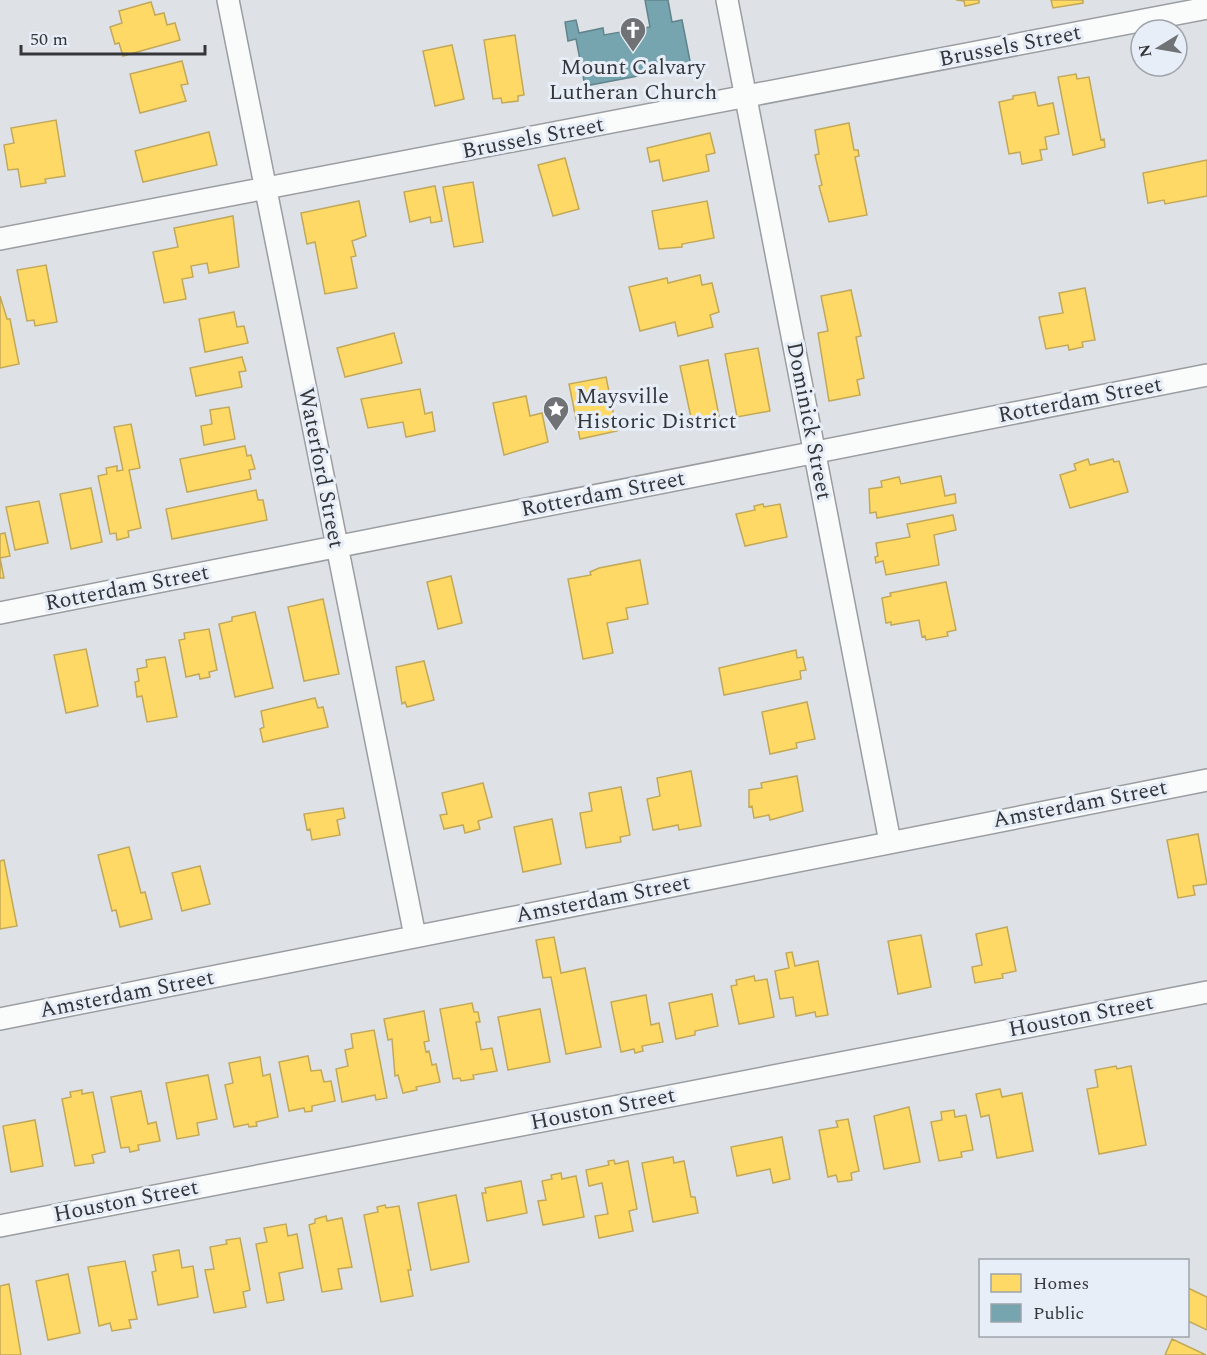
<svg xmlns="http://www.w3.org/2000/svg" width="1207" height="1355" font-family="Spectral,serif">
  <rect width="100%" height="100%" fill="#dee2e6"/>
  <path fill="#ffd966" stroke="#c2a859" stroke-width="1.5" d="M956,0H979V3L965,6L964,1Z
    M1051,0H1083V3L1053,8Z
    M151,2L155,15L164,13L167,25L175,23L180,40L123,56L119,43L115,44L110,27L122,23L119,11Z
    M515,35L524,95L518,96V101L502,103L501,98L493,99L484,40Z
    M452,45L464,99L435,106L423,51Z
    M182,61L188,84L181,85L186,101L140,113L130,74Z
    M1076,74L1077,79L1089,77L1101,140L1104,139L1105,147L1073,155L1058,77Z
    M1035,92L1038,106L1053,103L1059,134L1045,137L1047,149L1040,150L1042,160L1022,164L1020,152L1009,154L999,102L1013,99V96Z
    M56,120L65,176L45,179L46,183L21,187L18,169L8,170L4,145L14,143L11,128Z
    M849,123L854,150H858L859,156L855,157L867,215L829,222L819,186L822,185L815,155L819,154L815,130Z
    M209,132L217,165L143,182L135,151Z
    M710,133L715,153L706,155L709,171L663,181L659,160L650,162L647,148Z
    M565,158L579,209L553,216L538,165Z
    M1207,160V196L1165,204L1164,200L1148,203L1143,173Z
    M473,182L483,242L454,247L443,187Z
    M435,186L442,221L431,223L430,217L410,222L404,192Z
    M359,201L366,236L352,241L356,256L351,257L357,288L325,294L315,242L307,244L301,213Z
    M707,201L714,238L682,244V247L659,249L652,211Z
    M233,216L239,267L209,273L207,263L191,266L193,277L182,279L186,299L164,303L153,252L178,247L174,228Z
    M46,265L57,322L35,326L34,320L27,321L17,270Z
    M700,275L702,285L712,283L719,312L710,315L713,327L678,336L675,322L640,331L629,287L667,278L668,283Z
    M1085,288L1095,340L1082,342L1083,347L1069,350L1068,345L1046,349L1039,317L1063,313L1059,293Z
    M851,290L861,336L856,337L864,378L857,380L860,395L829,401L818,333L828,331L821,296Z
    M0,296L7,319H10L19,364L0,368Z
    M234,312L237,327L244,326L248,343L205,352L199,319Z
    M394,333L402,363L345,377L337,348Z
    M758,348L770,411L737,417L725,354Z
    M242,357L246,371L239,372L242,387L196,396L190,368Z
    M708,360L720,421L693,427L680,366Z
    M606,377L617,431L580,439L569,384Z
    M420,389L425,414L432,412L435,431L406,437L403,422L368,428L361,399Z
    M526,396L530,416L542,413L548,442L504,455L493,403Z
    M229,407L235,439L204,445L201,426L212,424L210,410Z
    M131,424L140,468L129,470L141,528L128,531L129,537L117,540L116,533L110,534L98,476L107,474L106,468L117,466V471L123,470L114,427Z
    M245,446L247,456L251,455L255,469L249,470L251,479L187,492L180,459Z
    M1088,459L1090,465L1113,459L1114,462L1119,461L1128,492L1070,508L1060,475L1076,470L1074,464Z
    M941,476L945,496L955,494L956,503L877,518L876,512L870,513L869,489L882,487L881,481L899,477L901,484Z
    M91,488L102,542L71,549L60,494Z
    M256,490L258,500H263L267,520L172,539L166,509Z
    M39,501L48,543L15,550L6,507Z
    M763,504L764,507L780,504L787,537L745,546L736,514L755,510L754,506Z
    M953,515L956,530L934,535L939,565L886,575L883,561L876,563L875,557L878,556L876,543L910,537L907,524Z
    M5,533L10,556L0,558L4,578H0V534Z
    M640,560L648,604L626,608L628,619L607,623L613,653L583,659L568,579L591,575L590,572L599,568Z
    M451,576L462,623L438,629L427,582Z
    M946,582L956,630L947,632L948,636L926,640L925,636L922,637L919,620L891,625V622L886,623L882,598L891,596L890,593Z
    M323,599L339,674L304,681L288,607Z
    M255,612L273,688L235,697L219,624L232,621V617Z
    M209,629L217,670L209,672L210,677L200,679L199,674L186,677L179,640L185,639L184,633Z
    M86,649L98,706L66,713L54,655Z
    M796,650L797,658L803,657L806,670L800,671L801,679L724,695L719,668Z
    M165,657L177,717L147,722L142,696L137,697L135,682L139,681L137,669L147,667L146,660Z
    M424,661L434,700L407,707L405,702L402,704L396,667Z
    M315,698L318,708L323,707L328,727L263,742L260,729L264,727L261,711Z
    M807,702L815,739L796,743L797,748L770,754L762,712Z
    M691,771L701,826L679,830L678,825L653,830L647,799L660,796L657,778Z
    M797,776L803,811L770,820L769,815L754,818L752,806L749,807V790L762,788L761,783Z
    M483,783L492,817L478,821L480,829L465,833L463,825L444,829L440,815L447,814L442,793Z
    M621,787L630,835L620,837L621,842L586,848L580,813L592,811L589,793Z
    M343,808L345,818L337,820L340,835L312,840L310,829L307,830L304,814Z
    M552,819L561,864L523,872L514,827Z
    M1198,834L1207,884L1193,886L1195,895L1178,898L1167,840Z
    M129,847L141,893L145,892L152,919L120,927L116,910L112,911L98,855Z
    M4,860L17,926L0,929V861Z
    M200,866L210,904L182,911L172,873Z
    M1007,927L1016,971L1002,974L1003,978L975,983L972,967L982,965L976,934Z
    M921,935L931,987L898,994L888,941Z
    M554,937L561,973L585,968L601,1047L566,1054L551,977L543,978L536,940Z
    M792,952L795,966L818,961L828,1015L816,1017L815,1012L796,1016L793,997L780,999L775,971L789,968L786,953Z
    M754,976L755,981L767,979L774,1017L739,1024L731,986L737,985L736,980Z
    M712,994L718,1026L695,1031V1035L676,1039L669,1003Z
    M646,995L651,1025L659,1023L663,1042L642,1046L643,1051L635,1053L634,1049L621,1052L611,1002Z
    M472,1003L474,1012H478L480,1022H476L481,1050L492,1048L497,1071L473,1075L474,1079L461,1081L460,1078L453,1079L440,1009Z
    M540,1009L550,1062L508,1070L498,1017Z
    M424,1011L429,1041L424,1042L426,1052L429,1051L432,1065L436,1064L440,1082L416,1087L417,1090L403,1093L398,1075L395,1076L392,1039L388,1040L384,1019Z
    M374,1030L387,1098L376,1100L375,1095L342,1102L336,1069L348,1066L345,1050L353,1048L351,1034Z
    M308,1056L311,1071L321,1070L324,1082L331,1081L335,1101L312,1106V1111L305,1112L304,1108L289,1111L279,1062Z
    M260,1057L263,1076L270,1074L278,1117L256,1122L257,1126L249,1127L248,1124L234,1127L225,1085L233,1083L229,1063Z
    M1116,1066L1117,1069L1131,1066L1146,1145L1099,1154L1087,1089L1098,1087L1095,1070Z
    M208,1075L217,1119L197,1123L199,1135L177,1139L166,1083Z
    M1000,1089L1002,1097L1022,1093L1033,1151L997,1158L989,1115L981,1117L976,1094Z
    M82,1090V1094L93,1092L105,1152L92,1155L94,1163L75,1166L62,1099L71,1097L70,1092Z
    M141,1091L148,1124L156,1122L160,1141L138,1145L139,1150L130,1152L129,1147L121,1148L111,1097Z
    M909,1107L920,1162L884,1169L874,1116Z
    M954,1110L955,1117L966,1115L973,1150L961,1152L962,1157L939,1161L931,1122L942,1120L941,1112Z
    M848,1119L859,1171L851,1173L852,1180L838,1182L836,1175L828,1177L819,1130L838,1127L836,1121Z
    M35,1120L43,1166L11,1172L3,1126Z
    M782,1137L790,1179L773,1183L770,1169L737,1176L731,1147Z
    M673,1157L674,1163L684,1161L691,1197H695L698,1213L653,1222L642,1163Z
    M614,1160L615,1164L628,1161L637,1209L629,1211L633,1231L599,1238L595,1216L608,1214L602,1183L589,1186L586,1170L609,1165L608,1161Z
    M561,1173L562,1179L576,1176L584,1217L543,1225L538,1201L546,1200L542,1181L552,1179L551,1175Z
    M521,1181L527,1213L487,1221L482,1193H486L485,1188Z
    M456,1195L469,1262L431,1270L418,1203Z
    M385,1205L386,1208L399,1206L411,1270H408L413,1296L381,1302L364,1215L378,1212L377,1207Z
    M326,1216L327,1221L342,1218L352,1267L338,1269L342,1289L322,1292L309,1225L315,1223V1219Z
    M286,1224L288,1236L297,1234L303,1268L279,1273L284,1300L267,1303L256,1244L267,1242L264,1228Z
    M240,1238L250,1290L243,1292L246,1307L214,1313L205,1270L214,1269L210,1247L227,1244L226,1240Z
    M179,1250L182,1268L193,1266L198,1297L158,1305L152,1272L156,1271L153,1255Z
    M125,1261L137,1319L129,1320L131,1328L112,1331L110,1323L99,1326L88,1267Z
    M68,1274L80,1333L48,1340L36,1281Z
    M9,1284L21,1355H0V1286Z
    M1188,1288L1207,1297V1330L1188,1321Z
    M1172,1339L1206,1355H1165Z"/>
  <path fill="#76a5af" stroke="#62848c" stroke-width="1.5" d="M645,0H668L672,22L682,20L691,66L585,86L576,39L568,41L565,22L576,20L579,33L603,28L604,35L650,27Z"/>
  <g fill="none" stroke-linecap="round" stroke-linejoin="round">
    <g stroke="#9a9da1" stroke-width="24">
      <path id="street" d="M228,0L415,936
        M727,0L890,842
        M0,239L1207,8
        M0,613L1207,375
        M0,1019L1207,780
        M0,1226L1207,992"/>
    </g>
    <use href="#street" stroke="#fafbfb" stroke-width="21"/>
  </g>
  <defs>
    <g id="church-pin" transform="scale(1.35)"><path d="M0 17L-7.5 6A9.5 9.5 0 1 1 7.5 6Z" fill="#707276" stroke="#e7eef7"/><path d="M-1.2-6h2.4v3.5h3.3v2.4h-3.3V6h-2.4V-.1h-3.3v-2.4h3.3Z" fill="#fff"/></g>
    <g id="sight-pin" transform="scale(1.35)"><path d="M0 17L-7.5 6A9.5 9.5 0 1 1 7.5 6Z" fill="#707276" stroke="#e7eef7"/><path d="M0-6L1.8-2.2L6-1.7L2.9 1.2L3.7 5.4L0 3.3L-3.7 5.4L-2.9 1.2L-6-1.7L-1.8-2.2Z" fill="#fff"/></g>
  </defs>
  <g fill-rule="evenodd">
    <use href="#church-pin" x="633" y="30"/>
    <use href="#sight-pin" x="556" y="409"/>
  </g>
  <g text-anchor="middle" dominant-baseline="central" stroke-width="6" stroke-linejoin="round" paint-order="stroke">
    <g font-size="22" fill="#34363a" stroke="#e7eef7">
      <text transform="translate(1010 46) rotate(-11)">Brussels Street</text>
      <text transform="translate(533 138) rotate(-11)">Brussels Street</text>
      <text transform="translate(1080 400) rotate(-11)">Rotterdam Street</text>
      <text transform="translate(809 421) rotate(79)">Dominick Street</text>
      <text transform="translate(321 468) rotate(79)">Waterford Street</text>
      <text transform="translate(603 494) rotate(-11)">Rotterdam Street</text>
      <text transform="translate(127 588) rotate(-11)">Rotterdam Street</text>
      <text transform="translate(1080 804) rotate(-11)">Amsterdam Street</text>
      <text transform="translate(603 899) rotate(-11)">Amsterdam Street</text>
      <text transform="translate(127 994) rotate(-11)">Amsterdam Street</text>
      <text transform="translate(1081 1016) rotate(-11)">Houston Street</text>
      <text transform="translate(603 1109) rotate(-11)">Houston Street</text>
      <text transform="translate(126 1201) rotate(-11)">Houston Street</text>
    </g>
    <g font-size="22" fill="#34363a" stroke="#e7eef7">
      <text x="633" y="67">Mount Calvary<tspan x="633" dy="25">Lutheran Church</tspan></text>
      <text x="576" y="396" text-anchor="start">Maysville<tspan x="576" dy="25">Historic District</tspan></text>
    </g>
  </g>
  <rect x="979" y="1259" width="210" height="78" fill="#e7eef7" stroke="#9fa4ab" stroke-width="1.5"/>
  <rect x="991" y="1274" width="30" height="18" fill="#ffd966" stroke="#9fa4ab" stroke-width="1.5"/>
  <text x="1033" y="1289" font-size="18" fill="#34363a">Homes</text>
  <rect x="991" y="1304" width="30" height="18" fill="#76a5af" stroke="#9fa4ab" stroke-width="1.5"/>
  <text x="1033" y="1319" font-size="18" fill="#34363a">Public</text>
  <g transform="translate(1159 48) rotate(259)"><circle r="28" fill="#e7eef7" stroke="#9fa4ab" stroke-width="1.5"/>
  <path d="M0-4.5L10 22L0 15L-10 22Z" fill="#707276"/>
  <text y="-9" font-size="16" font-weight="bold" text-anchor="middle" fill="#34363a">N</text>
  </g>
  <path d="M21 45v9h184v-9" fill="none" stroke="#34363a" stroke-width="3"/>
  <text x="30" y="45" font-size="18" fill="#34363a" stroke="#e7eef7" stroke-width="4.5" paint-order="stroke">50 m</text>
</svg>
